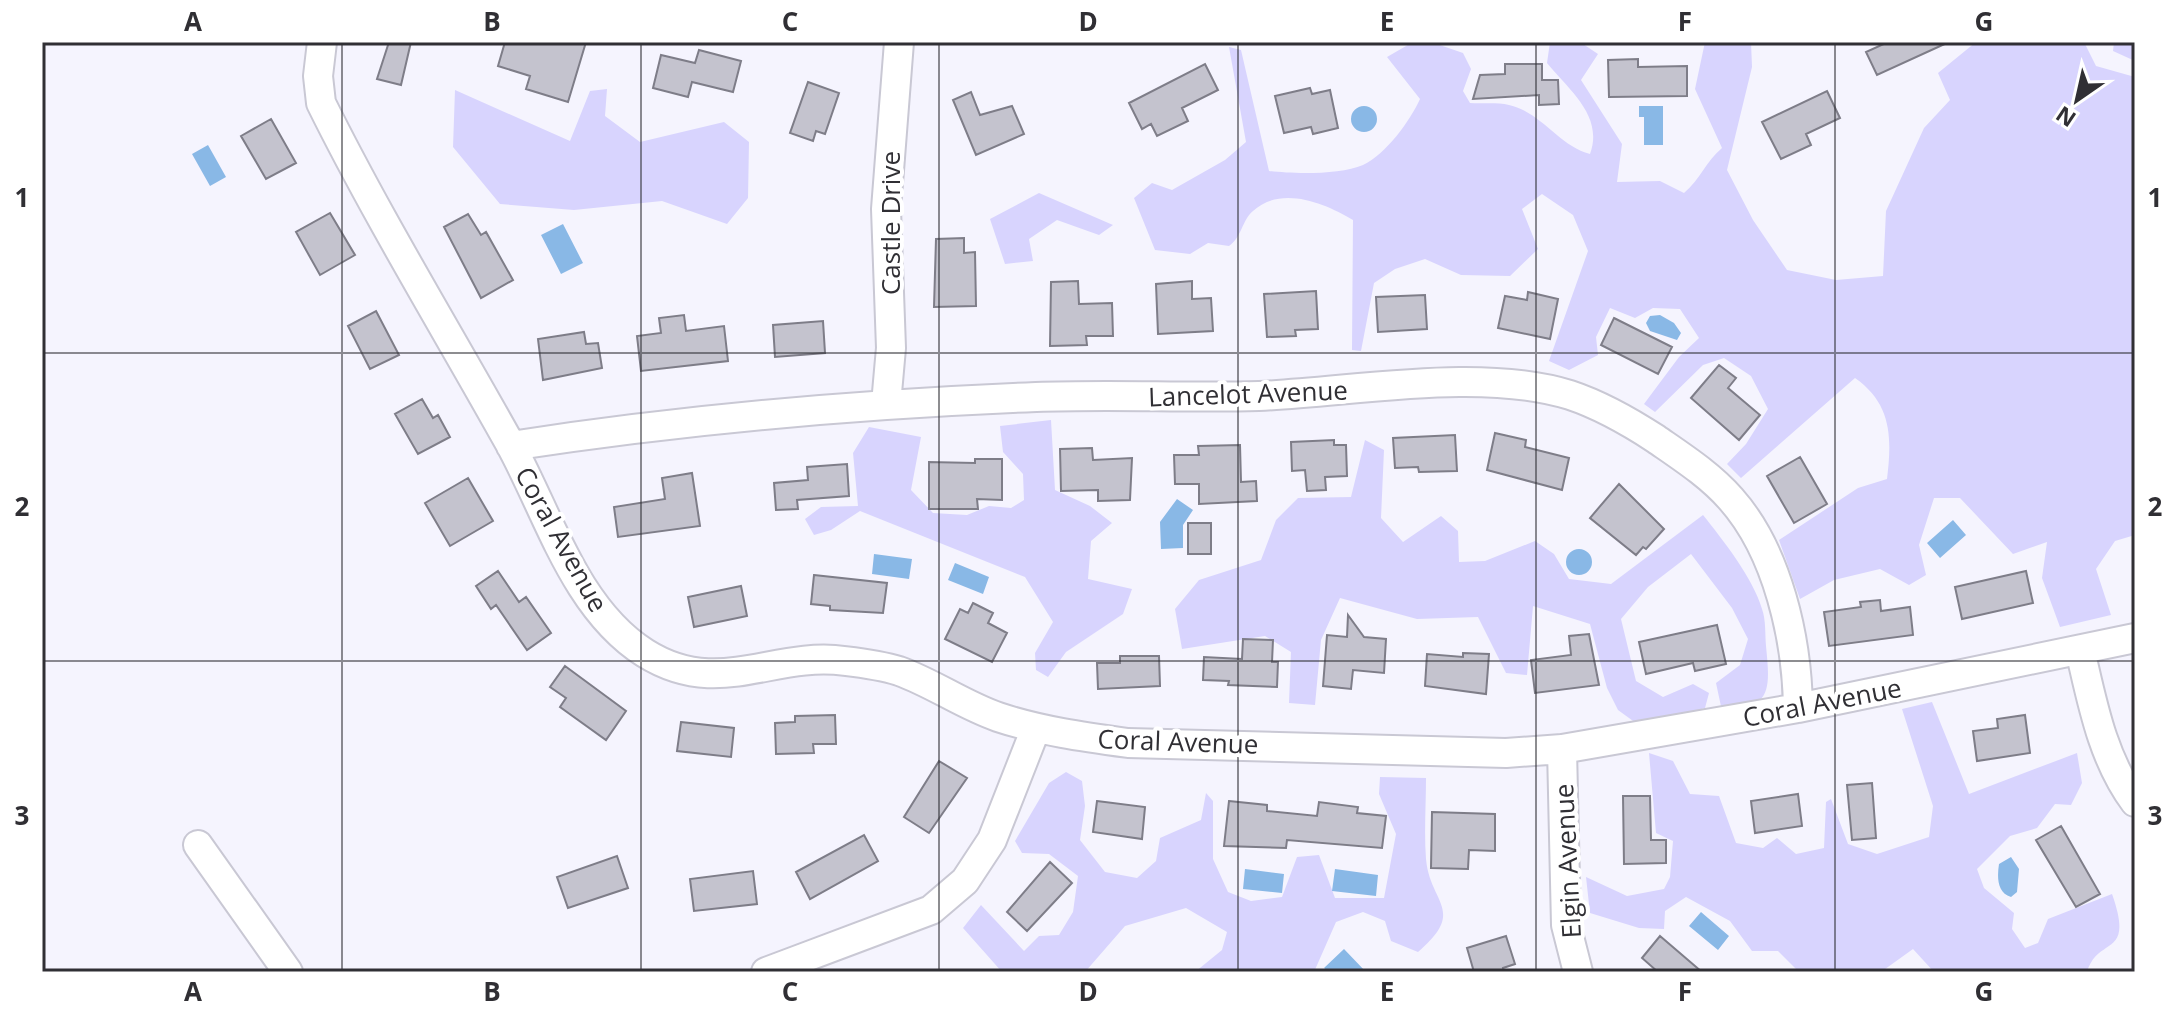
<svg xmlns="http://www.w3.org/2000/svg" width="2177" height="1014" font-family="'Open Sans',sans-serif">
  <rect width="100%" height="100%" fill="#f5f4fe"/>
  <path fill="#d8d4fe" d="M1413,42H1431L1463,53L1471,69L1463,91L1470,103C1482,104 1497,102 1509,105C1541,112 1559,146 1590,154C1604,116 1569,90 1547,63L1550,42H1580L1598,54L1581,80L1622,144L1617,182L1660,181L1684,193C1700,180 1706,161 1722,148L1695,89L1705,42H1751L1752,67L1727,170L1753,220L1787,270L1836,280L1883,276L1886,211L1924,128L1950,100L1938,73L1976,42H2084L2096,66L2135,77V535L2115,541L2096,569L2111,615L2060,627L2042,578L2047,542L2013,554L1960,498H1934L1919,545L1926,575L1909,585L1880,569L1834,580L1800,599L1779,540L1858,488L1887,479C1892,438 1892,404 1855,378L1741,478L1727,464L1746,444L1768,409L1751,376L1724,358L1703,365L1655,412L1644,404L1679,357L1699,338L1680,309L1653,308L1635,318L1610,308L1596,337L1598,355L1569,370L1549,361L1588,251L1573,215L1542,194L1522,209L1538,249L1510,276L1461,275L1425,259L1395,269L1374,283L1361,351L1352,350L1353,220C1325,203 1281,185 1253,211C1242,220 1242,237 1229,246L1208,243L1190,254L1155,250L1134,198L1152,183L1172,190L1225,160L1246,142L1229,47L1241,50L1269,171C1293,174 1340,175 1363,165C1386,154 1410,121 1420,99L1387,57Z
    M2114,42H2135V61L2113,51Z
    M607,89L605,116L640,142L724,122L749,142L748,198L727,224L662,201L574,210L500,204L453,147L455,90L570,141L590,91Z
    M1039,193L1113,225L1099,235L1057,220L1029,239L1033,261L1005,264L990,219Z
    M1051,420L1055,490L1090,506L1112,523L1091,541L1088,579L1132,589L1123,614L1066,652L1048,677L1036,670L1035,653L1053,622L1025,577L860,511L831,530L814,535L805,519L821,507L858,506L853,453L869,427L921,437L911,490L933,513L967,515L989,506L1011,508L1024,500L1023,474L1003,452L1000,426Z
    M1365,440L1384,450L1381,518L1403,542L1441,516L1458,531L1459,562L1485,561L1535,541L1554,554L1569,579L1611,584L1703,515C1723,540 1753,578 1762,609C1766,620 1765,634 1766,646C1770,687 1773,710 1722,711L1716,683L1740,665L1748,639L1732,608L1691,554L1648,587L1621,619L1636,681L1663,697L1693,684L1709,693L1705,708L1640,726L1618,710L1607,688L1590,624L1533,606L1527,675L1506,673L1478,617L1417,619L1340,598L1321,640L1315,705L1289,703L1291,652L1265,636L1182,649L1175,609L1199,580L1261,560L1276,520L1298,498L1351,497Z
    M1932,702L1969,794L2077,753L2082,783L2071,805L2055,804L2037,828L2010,836L1977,869L1984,888L2014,913L2012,929L2025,948L2038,943L2048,919L2112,894C2135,959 2098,935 2087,972H1934L1913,949L1881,972H1799L1778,951H1752L1730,921L1686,897L1665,911L1664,929L1639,928L1590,913L1586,877L1627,896L1664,889L1670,877L1673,841L1656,833L1649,753L1673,761L1690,794L1719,796L1736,843L1763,848L1777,838L1796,854L1824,848L1826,802L1831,799L1848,844L1877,854L1929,837L1933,806L1902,709Z
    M1066,772L1082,781L1085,806L1080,840L1105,872L1137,878L1156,861L1160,838L1201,820L1206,793L1213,801V859L1228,892L1251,901L1282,897L1297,857L1319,855L1335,898H1384L1396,834L1379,794L1380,777L1426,778C1426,805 1424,833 1426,859C1430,904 1467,910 1418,952L1391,941L1385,921L1363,912L1336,922L1314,972H1195L1222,950L1227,932L1186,908L1125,926L1085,972H1002L963,928L981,905L1024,951L1039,936L1059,935L1073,912L1078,876L1049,854L1022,853L1015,841L1049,783Z"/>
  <path fill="#89b8e6" d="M1351 119a13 13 0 1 1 26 0a13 13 0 1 1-26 0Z
    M1639,106H1663V145H1644V117H1639Z
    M208,145L226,177L210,186L192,154Z
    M563,224L583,263L561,274L541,235Z
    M1660,315L1674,323L1681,333L1677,340L1650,331L1646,323L1650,316Z
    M1177,499L1193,510L1183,525V548L1161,549L1160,522Z
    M1953,520L1966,535L1940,558L1927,543Z
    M1566 562a13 13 0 1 1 26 0a13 13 0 1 1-26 0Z
    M874,554L912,559L909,579L872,574Z
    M955,563L989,577L983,594L948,580Z
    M2011,857L2019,869L2017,892L2011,897C1997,893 1997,877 1999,864Z
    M1245,869L1284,874L1282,893L1243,889Z
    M1335,869L1378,875L1376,896L1332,891Z
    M1701,912L1729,936L1718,950L1689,926Z
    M1344,949L1366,972H1329L1324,968Z"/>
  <path fill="#c4c3ce" stroke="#7e7d88" stroke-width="2" d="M389,42H411L401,85L377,79Z
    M505,42H586L568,102L526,89L530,76L498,66Z
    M1888,42H1949L1877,75L1866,52Z
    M699,50L741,61L733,92L692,82L688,97L653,88L661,55L695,63Z
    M1638,59V67L1687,66V96L1609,97L1608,60Z
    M1205,64L1218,90L1182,108L1188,121L1157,136L1151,124L1142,129L1129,103Z
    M1505,64H1542V80H1558L1559,104L1539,105V95L1473,99L1480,75L1505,74Z
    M808,82L839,93L825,134L816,131L813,141L790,133Z
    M1310,88L1312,94L1330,90L1338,128L1313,134L1311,127L1284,133L1275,96Z
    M1827,91L1840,118L1806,134L1811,145L1781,159L1762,122Z
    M971,92L980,115L1012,106L1024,134L976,155L953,100Z
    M271,119L296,163L266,179L241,136Z
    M330,213L355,255L320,275L296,232Z
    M468,214L481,235L486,232L513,280L481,298L444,227Z
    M964,238V253L975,252L976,306L934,307L936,239Z
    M1078,281L1079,304L1112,303L1113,336H1086L1087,345L1050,346L1051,282Z
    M1192,281V299L1211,298L1213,331L1158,334L1156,284Z
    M1316,291L1318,329L1295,330L1296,336L1267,337L1264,294Z
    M1528,292L1558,299L1550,339L1498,328L1505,296L1527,300Z
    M1425,295L1427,329L1378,332L1376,297Z
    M376,311L399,355L370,369L348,326Z
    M684,315L686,331L724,326L728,361L641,371L637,336L661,333L659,318Z
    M1614,318L1672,347L1658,374L1601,345Z
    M823,321L825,353L775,357L773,325Z
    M584,332L586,344L598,343L602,368L543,380L538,339Z
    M1719,365L1736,378L1728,388L1760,415L1739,440L1691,398Z
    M422,399L433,418L438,415L450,437L418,454L395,414Z
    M1495,433L1526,440L1525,447L1569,458L1562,490L1487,470Z
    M1455,435L1457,471L1419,472L1418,467L1395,468L1393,438Z
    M1334,440V445H1346L1347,476L1325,477L1326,490L1307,491L1305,470L1292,471L1291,442Z
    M1240,445L1241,482L1256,481L1257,501L1199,504V484H1175L1174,455H1199L1198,446Z
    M1092,448L1093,460L1132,458L1130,500L1098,501V490L1061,491L1060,449Z
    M1800,457L1827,504L1794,523L1767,476Z
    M975,459H1002V500L977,499L978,509H929V462L975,463Z
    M847,464L849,496L797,500L798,509L776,510L774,483L808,480L807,467Z
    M692,473L700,526L618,537L614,507L665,499L662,478Z
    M468,478L493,521L450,546L425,503Z
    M1619,484L1664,529L1646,549L1643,547L1636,555L1590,518Z
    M1188,523H1211V554H1188Z
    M498,571L519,602L526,597L551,633L527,650L496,605L491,609L476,586Z
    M2026,571L2033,603L1962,619L1955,587Z
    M814,575L887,583L883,613L830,610V606L811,604Z
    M741,586L747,616L694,627L688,597Z
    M1880,600L1881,611L1910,607L1913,635L1829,646L1824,612L1861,607L1860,602Z
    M973,603L993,613L988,623L1007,633L992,662L945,639L960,609L968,613Z
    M1348,615L1364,637L1386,639L1384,673L1353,670L1351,689L1323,686L1327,635L1347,637Z
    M1717,625L1726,664L1695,671L1693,663L1646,674L1639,642Z
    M1589,634L1599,685L1535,693L1531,660L1571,655L1569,636Z
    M1243,639L1273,640L1272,662H1278L1277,687L1228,685L1229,681L1203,680L1204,657L1242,659Z
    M1463,653L1489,654L1486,694L1425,686L1427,654L1463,657Z
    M1120,656H1159L1160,686L1098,689L1097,663H1120Z
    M565,666L626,711L606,740L560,707L566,698L550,687Z
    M835,715L836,744H813L814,753L776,754L775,723L795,722V716Z
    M2025,715L2030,753L1977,761L1973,731L1998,728L1997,719Z
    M681,722L734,728L731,757L677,751Z
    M939,761L967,778L929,833L904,817Z
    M1872,783L1876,838L1852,840L1847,785Z
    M1798,794L1802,826L1755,833L1751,801Z
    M1623,796H1650L1651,840H1666V863L1624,864Z
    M1097,801L1145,807L1142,839L1093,832Z
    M1229,801L1267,805V811L1317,816L1319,802L1358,807L1357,813L1386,816L1382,848L1287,840L1286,848L1224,846Z
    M1432,812L1495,814V851L1469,850L1468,869L1431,868Z
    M2061,826L2100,894L2076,907L2036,840Z
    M864,835L878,861L810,899L796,872Z
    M617,856L628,888L568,908L557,877Z
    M1050,862L1072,883L1027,931L1007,912Z
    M753,871L757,904L694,911L690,879Z
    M1506,936L1515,964L1503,968L1504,972H1474L1467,948Z
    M1660,936L1702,972H1658L1642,958Z"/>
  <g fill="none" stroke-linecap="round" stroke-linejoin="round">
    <g stroke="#c9c8d4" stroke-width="32">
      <path id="minor" d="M322,42L318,76L321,103C378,218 446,329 509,442C548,512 574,608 645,653C718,699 772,651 845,661C862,663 883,666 899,671C933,683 963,705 998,717C1040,731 1084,737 1128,743L1506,753L1562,749L1798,708L2135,638
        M886,404L891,348L886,209L899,42
        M511,446C686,419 860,404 1036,397C1110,394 1185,398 1259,396C1353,392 1480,367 1570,395C1600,405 1630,422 1656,439C1682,457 1710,475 1731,499C1778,552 1797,639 1798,708
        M2080,650C2092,701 2102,758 2135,802
        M1562,749L1566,925L1578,972
        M198,845L288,972
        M766,972L931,910L965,881L992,840L1036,728"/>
    </g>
    <use href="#minor" stroke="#fff" stroke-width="28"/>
  </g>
  <path fill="none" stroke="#302f34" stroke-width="2" stroke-opacity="0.55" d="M342,42V972M641,42V972M939,42V972M1238,42V972M1536,42V972M1835,42V972M42,353H2135M42,661H2135"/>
  <g text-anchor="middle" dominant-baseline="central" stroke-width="8" stroke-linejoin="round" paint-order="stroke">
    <g font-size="26" fill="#302f34" stroke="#fff">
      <text transform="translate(890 223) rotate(-90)">Castle Drive</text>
      <text transform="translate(1248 393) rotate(-2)">Lancelot Avenue</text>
      <text transform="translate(562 539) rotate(61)">Coral Avenue</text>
      <text transform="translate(1822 702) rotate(-11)">Coral Avenue</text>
      <text transform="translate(1178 741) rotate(2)">Coral Avenue</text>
      <text transform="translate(1567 861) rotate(-93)">Elgin Avenue</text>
    </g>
  </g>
  <rect width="2177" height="1014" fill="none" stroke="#ffffff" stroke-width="88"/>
  <g transform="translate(2077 100) rotate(214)" stroke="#ffffff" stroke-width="6" paint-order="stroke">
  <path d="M0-6L14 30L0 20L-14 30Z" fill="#302f34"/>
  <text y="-12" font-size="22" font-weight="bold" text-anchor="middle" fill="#302f34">N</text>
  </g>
  <rect x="44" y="44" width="2089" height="926" fill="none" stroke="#302f34" stroke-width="3"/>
  <g font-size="26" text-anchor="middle" font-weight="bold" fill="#302f34">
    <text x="193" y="31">A</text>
    <text x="492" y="31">B</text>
    <text x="790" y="31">C</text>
    <text x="1088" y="31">D</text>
    <text x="1387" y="31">E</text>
    <text x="1685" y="31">F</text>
    <text x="1984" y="31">G</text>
    <text x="22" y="207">1</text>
    <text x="2155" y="207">1</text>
    <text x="22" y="516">2</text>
    <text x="2155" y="516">2</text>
    <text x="22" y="825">3</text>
    <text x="2155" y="825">3</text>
    <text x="193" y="1001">A</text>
    <text x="492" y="1001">B</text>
    <text x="790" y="1001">C</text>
    <text x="1088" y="1001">D</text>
    <text x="1387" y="1001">E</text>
    <text x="1685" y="1001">F</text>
    <text x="1984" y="1001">G</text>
  </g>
</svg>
